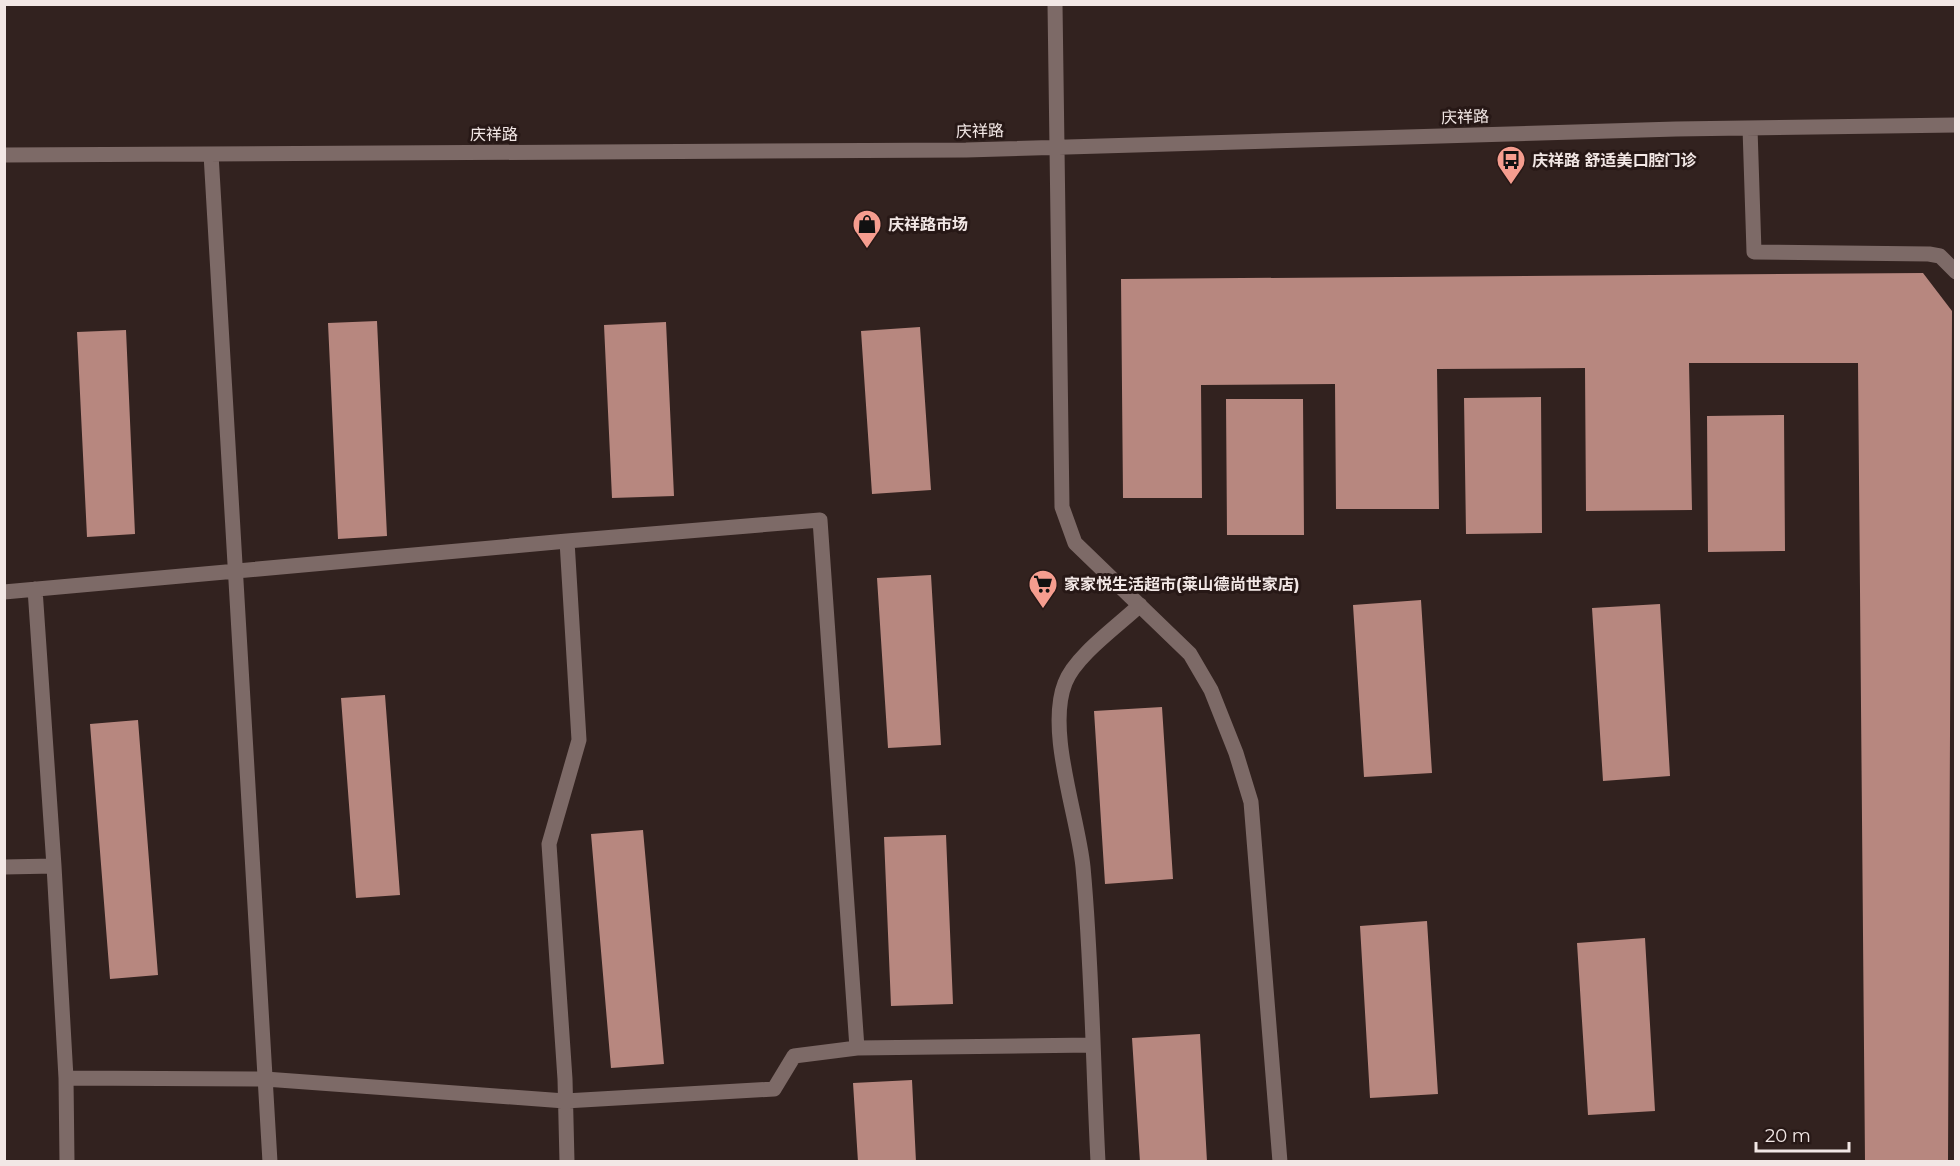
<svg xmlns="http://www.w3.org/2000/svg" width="1960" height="1166" font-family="Montserrat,'Noto Sans SC',sans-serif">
  <rect width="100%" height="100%" fill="#32221f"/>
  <path fill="#b7877f" d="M1923,273L1952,311L1948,1162H1865L1858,363H1689L1692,510L1586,511L1585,368L1437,369L1439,509H1336L1335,384L1201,385L1202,498H1123L1121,279Z
    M377,321L387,536L338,539L328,323Z
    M666,322L674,496L612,498L604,325Z
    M920,327L931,490L872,494L861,331Z
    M126,330L135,534L87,537L77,332Z
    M1541,397L1542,533L1466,534L1464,398Z
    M1226,399H1303L1304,535H1227Z
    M1784,415L1785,551L1708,552L1707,416Z
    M931,575L941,745L888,748L877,578Z
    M1421,600L1432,773L1364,777L1353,605Z
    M1660,604L1670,776L1603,781L1592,608Z
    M385,695L400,895L356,898L341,698Z
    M1162,707L1173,879L1105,884L1094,711Z
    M138,720L158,975L110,979L90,724Z
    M643,830L664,1064L611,1068L591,834Z
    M946,835L953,1004L891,1006L884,837Z
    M1427,921L1438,1094L1370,1098L1360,926Z
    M1645,938L1655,1111L1588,1115L1577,943Z
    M1200,1034L1207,1162H1140L1132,1038Z
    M912,1080L916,1162H858L853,1083Z"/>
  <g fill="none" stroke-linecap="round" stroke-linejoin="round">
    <path stroke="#7d6a67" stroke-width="15" d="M1055,4L1062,507L1075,543L1190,654L1211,690L1236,753L1251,802L1280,1162
      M1750,128L1754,252L1929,254L1940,256L1956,272
      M211,154L270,1162
      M4,155L966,150L1676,129L1956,125
      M567,541L820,520L857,1048
      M4,592L567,541L579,740L549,844L565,1079L567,1162
      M54,866L66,1078
      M4,867L54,866L35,589
      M67,1162L66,1078L265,1079L565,1101L774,1089L794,1056L857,1048L1092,1045
      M1098,1162C1093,1064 1092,964 1083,867C1078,816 1046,731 1065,683C1075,656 1119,625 1140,605"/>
  </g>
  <defs>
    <g id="bus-pin" transform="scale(1.5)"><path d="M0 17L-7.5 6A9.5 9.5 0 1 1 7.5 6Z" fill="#f59d8f" stroke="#271816"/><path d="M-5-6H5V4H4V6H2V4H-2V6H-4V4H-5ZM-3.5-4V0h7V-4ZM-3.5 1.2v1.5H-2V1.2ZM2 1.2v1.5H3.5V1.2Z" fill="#111"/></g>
    <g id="shop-pin" transform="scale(1.5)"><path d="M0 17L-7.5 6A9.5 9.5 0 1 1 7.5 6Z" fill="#f59d8f" stroke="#271816"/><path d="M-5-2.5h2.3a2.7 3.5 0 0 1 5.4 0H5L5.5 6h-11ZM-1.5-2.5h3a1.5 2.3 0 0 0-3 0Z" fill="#111"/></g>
    <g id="supermarket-pin" transform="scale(1.5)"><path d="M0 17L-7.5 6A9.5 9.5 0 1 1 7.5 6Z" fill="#f59d8f" stroke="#271816"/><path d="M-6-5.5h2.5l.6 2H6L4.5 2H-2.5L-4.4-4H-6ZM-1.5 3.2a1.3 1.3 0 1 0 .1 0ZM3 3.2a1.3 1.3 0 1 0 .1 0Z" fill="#111"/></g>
  </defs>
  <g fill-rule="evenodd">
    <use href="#bus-pin" x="1511" y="160"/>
    <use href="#shop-pin" x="867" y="224"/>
    <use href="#supermarket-pin" x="1043" y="584"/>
  </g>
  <g text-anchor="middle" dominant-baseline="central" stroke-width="6" stroke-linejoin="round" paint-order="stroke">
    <g font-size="16" fill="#f2e7e5" stroke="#271816">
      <text transform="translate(1465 117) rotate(-2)">庆祥路</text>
      <text transform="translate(980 131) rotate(-1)">庆祥路</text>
      <text x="494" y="134">庆祥路</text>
    </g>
    <g font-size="16" font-weight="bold" fill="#f2e7e5" stroke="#271816" text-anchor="start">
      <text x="1532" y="160">庆祥路 舒适美口腔门诊</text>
      <text x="888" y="224">庆祥路市场</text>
      <text x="1064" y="584">家家悦生活超市(莱山德尚世家店)</text>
    </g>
  </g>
  <rect width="1960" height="1166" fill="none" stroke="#f2e7e5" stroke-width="12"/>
  <path d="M1756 1142v9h93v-9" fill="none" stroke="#f2e7e5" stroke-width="3"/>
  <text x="1765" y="1142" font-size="18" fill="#f2e7e5" stroke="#271816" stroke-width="4.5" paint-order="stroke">20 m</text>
</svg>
